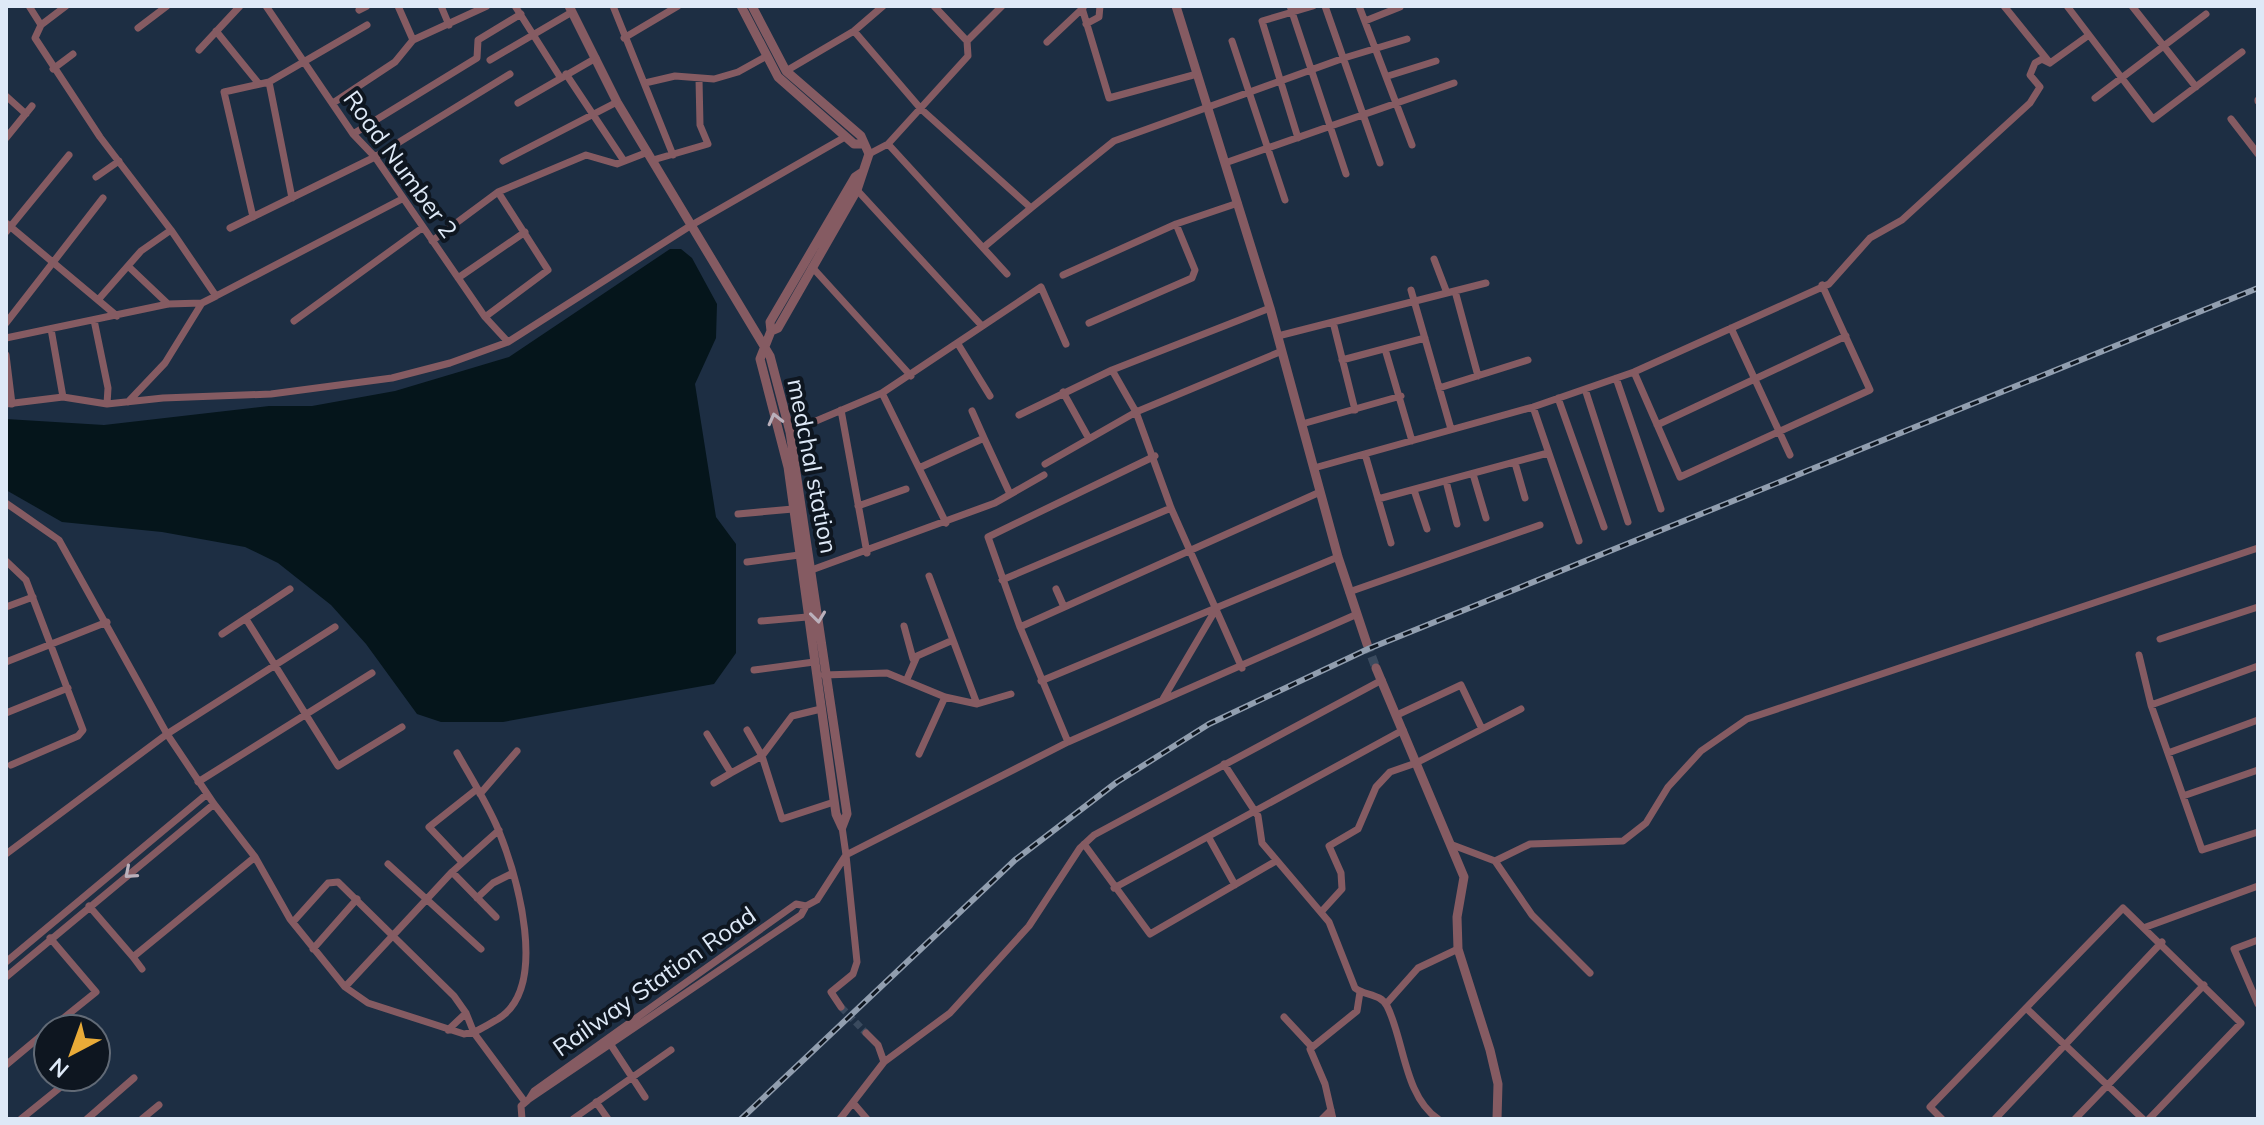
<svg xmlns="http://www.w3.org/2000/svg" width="2264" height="1125" font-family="Mulish,sans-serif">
  <rect width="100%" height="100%" fill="#1d2e43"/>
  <path fill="#05151b" d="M670,249H681L692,258L717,304L716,338L695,384L716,517L736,544V653L714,684L503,722H441L417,714L366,644L331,605L278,563L245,547L162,532L62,522L6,490V419L104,425L269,406H312L395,391L509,357Z"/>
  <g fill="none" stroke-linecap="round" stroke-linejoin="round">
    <path stroke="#3a4a5e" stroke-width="7" stroke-dasharray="7 3.5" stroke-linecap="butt" d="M841,1007L866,1033"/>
    <path stroke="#3a4a5e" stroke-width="9" stroke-dasharray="9 4.5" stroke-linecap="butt" d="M1367,644L1376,668"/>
    <path stroke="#855b62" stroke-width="7" d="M29,6L41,25
      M66,6L41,25L35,38L100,137L171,230L216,296L202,303L165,363L128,402
      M266,6L353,134L375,157L485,317L508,342
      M398,6L413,40
      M441,6L449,25
      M515,6L560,77
      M613,6L673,155
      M934,6L967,41
      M1290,6L1346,174
      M1325,6L1380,163
      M1359,6L1412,145
      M2004,6L2050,63L2089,35
      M2067,6L2153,119L2242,52
      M2132,6L2196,87
      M1082,8L1109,98L1197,74
      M359,10L367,6
      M1365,21L1400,7
      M1086,24L1099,17L1100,6
      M138,28L167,6
      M216,31L259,84
      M854,31L921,109L1031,208L984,247
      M624,38L678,6
      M1232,41L1285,200
      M1047,42L1083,8
      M199,50L240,6
      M490,60L572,12
      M53,69L73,54
      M786,71L854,31L883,6
      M566,74L624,161
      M1388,76L1436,61
      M269,82L292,198
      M645,83L675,76L714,79L738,72L765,57
      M6,96L26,114
      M2095,98L2206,14
      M2258,100V101
      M333,103L395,62L413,40L487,6
      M518,103L596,58
      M2231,119L2258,154
      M353,134L477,58L478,40L521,14
      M6,138L32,106
      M1298,138L1262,21L1313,6
      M888,144L968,56L967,41L1002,6
      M869,154L888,144L1007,274
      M653,160L708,144L700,125L699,79
      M503,161L617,102
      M1225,163L1454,83
      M96,177L119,161
      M857,190L982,326
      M1031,208L1114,141L1344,58L1407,39
      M253,217L224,92L269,82L367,25
      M6,223L117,316
      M230,228L375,157L510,74
      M6,232L69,155
      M432,241L498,192L586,155L617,164L648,152
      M1434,259L1447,293
      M128,266L168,304
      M812,267L911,376
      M1063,275L1176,224L1238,203
      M458,278L525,232
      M1411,290L1451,429
      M1455,291L1478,376
      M216,296L402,199
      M98,300L141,251L171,230
      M485,317L548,270L498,192
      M94,320L108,388L107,404
      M294,321L422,228
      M1333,322L1486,283
      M6,323L103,198
      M1089,323L1192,278L1195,270L1176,224
      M1731,328L1790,455
      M51,329L63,397
      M1278,336L1333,322L1355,410
      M6,338L168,304L202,303
      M958,344L990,396
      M1385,349L1412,441
      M6,355L12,404
      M1342,360L1425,338
      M1112,370L1136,412L1171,508L1242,668
      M1634,372L1680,477L1870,390L1822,285
      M1616,378L1661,509
      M1439,388L1528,360
      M1585,389L1628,522
      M1063,392L1088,437
      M882,393L946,523
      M1558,398L1604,527
      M6,404L63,397L107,404L163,398L271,394L392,378L450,363L508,342L690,226L845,137
      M1533,407L1579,541
      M841,410L867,553
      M1019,415L1112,370L1270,308
      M1302,424L1401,396
      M1657,425L1846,336
      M790,432L882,393L1041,287L1066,344
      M984,438L1010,494
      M1365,454L1391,543
      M1515,463L1525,498
      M1045,464L1136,412L1282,351
      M919,468L984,438L972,411
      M1314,468L1533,407L1634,372L1829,284L1870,238L1902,220L2030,103L2040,87L2030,75L2035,63L2042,59L2050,63
      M1473,474L1486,518
      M1446,481L1457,524
      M1414,490L1427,529
      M1378,499L1548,453
      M6,503L59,540L167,734L214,804L255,857L290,919L345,987L368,1003L464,1034C477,1033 487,1025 498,1019C550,987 517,876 498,829C487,803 471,778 457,753
      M858,506L906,489
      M738,514L793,509
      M6,561L26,580L83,730L78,736L11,765
      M747,562L799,555
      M806,572L995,503L1044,475
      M929,576L977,704
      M1002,580L1171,508
      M1056,589L1064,607
      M1349,592L1540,525
      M6,607L33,597
      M246,619L338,766L402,727
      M761,621L807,617
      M904,626L913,659
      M1020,627L988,537L1155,456
      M222,634L290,589
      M2160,639L2258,607
      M2139,655L2151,705L2183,796L2258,770
      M6,662L107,622
      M754,670L814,662
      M824,675L887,673L945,697L977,704L1011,694
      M907,679L917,656L953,640
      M1041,681L1338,557
      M1163,699L1216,609
      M2151,705L2258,666
      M6,713L68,688
      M1397,715L1461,685L1482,729
      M747,730L762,756L792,716L821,709
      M707,734L731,773L762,756L782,819L834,802
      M1068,742L1020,627L1320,492
      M2168,753L2258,720
      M919,754L945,697
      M1224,764L1258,816L1262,843L1329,922L1355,988C1365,996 1380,993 1387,1006C1404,1039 1404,1096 1438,1119
      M198,782L372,673
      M714,783L731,773
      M480,794L517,751
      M2183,796L2202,850L2258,832
      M1209,838L1235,885
      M1084,844L1150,934L1276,861
      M1450,844L1495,861L1532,915L1590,973
      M6,854L167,734L335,627
      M1495,861L1530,844L1623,841L1646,823L1668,787L1701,751L1747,719L2258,548
      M462,862L429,827L477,789
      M388,864L481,949
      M452,872L496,917
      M1114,888L1403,730
      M477,898L493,883L511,874
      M796,904L806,906L801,915L529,1099L534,1091Z
      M89,906L133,957L255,857
      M806,906L817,900L846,855L842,827
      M1322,911L1342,889L1341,873L1329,846L1358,829L1376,787L1390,772L1416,763L1521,709
      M293,922L328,883L338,882L454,996L466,1013L448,1030
      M2146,927L2258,886
      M2258,940L2234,949L2258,1004
      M313,949L357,899
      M133,957L142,969
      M6,962L207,794
      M6,977L214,804
      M345,987L452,872L499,830
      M1386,1004L1418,968L1458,949
      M841,1007L831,992L853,974L857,962L846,855L1068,742L1355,615
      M2026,1008L2143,1119
      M466,1013L474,1033L525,1102
      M1284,1017L1311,1046
      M50,1029L96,992L50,938
      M866,1033L878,1045L884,1062
      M609,1042L645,1097
      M96,1058L101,1054
      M6,1065L48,1030
      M596,1102L608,1119
      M855,1105L867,1119
      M21,1119L73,1077
      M87,1119L134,1078
      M142,1119L159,1105
      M522,1119L521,1106L528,1100
      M573,1119L671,1050
      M840,1119L884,1062L950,1013L1029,926L1080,848L1094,835L1382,680
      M1322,1119L1331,1110
      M1333,1119L1325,1084L1310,1049L1357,1011L1360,992
      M1942,1119L1930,1107L2123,908L2241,1023L2149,1119
      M1995,1119L2162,942
      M2075,1119L2204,985"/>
    <path stroke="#855b62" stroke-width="9" d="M569,6L617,102L770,356L790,432L847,814L842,827
      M741,6L778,77L854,144H863
      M752,6L786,71L861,136L869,154L857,190L778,328L771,331
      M1176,6L1270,308L1338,557L1367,644
      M1376,668L1464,877L1457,917L1458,949L1490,1050L1498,1084L1497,1119
      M842,827L836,814L788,467L760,359L771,331L770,322L855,177L861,173"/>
    <g stroke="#919eaf" stroke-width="6">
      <path id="rail" d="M741,1119L1015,860L1117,782L1209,724L1368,649L2258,288"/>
    </g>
    <use href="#rail" stroke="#0e1620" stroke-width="3" stroke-dasharray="9" stroke-linecap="butt"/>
  </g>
  <defs><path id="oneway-chevron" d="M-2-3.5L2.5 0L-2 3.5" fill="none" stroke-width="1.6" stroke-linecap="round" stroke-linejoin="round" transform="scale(2)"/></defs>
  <g stroke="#bab0bb">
    <use href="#oneway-chevron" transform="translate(775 419) rotate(-104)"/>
    <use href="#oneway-chevron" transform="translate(818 617) rotate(83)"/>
    <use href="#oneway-chevron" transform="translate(130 873) rotate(139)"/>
  </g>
  <g text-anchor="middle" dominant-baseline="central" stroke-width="8" stroke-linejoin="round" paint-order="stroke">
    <g font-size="24" fill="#dee9f7" stroke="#0e1620">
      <text transform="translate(401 164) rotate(54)">Road Number 2</text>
      <text transform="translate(813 466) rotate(79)">medchal station</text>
      <text transform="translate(654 981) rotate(-35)">Railway Station Road</text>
    </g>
  </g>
  <rect width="2264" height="1125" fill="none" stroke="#dee9f7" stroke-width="16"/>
  <g transform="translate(72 1053) rotate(221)"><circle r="38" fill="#0e1620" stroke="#616a76" stroke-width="2"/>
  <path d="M0-6L14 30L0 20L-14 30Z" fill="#e9ab38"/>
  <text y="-12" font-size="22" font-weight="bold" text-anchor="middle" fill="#dee9f7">N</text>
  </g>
</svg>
